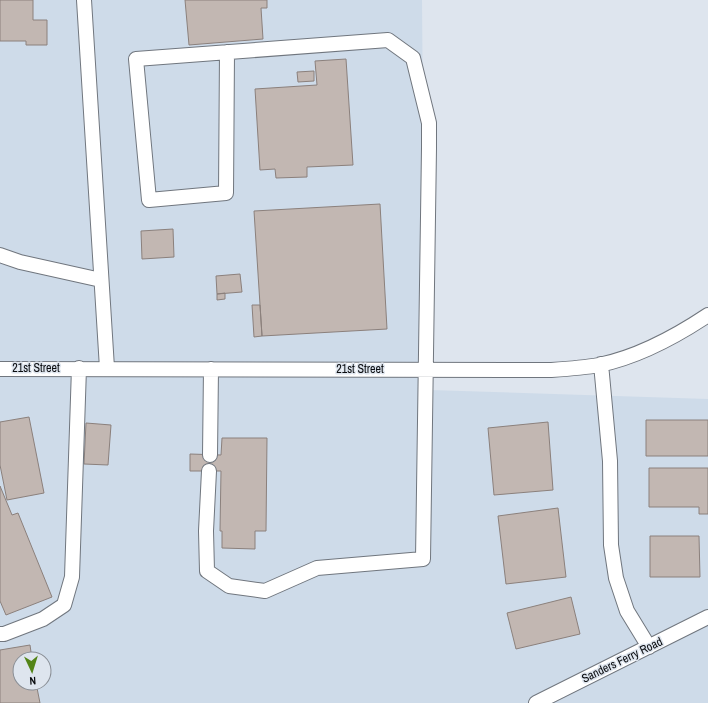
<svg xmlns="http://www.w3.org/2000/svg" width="708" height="703" font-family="'Archivo Narrow',sans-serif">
  <rect width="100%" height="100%" fill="#dee5ee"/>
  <path fill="#cedbe9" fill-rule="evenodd" d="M0,0H422L425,369L430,390L708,399V703H0ZM20,659H44V683H20Z"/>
  <path fill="#c2b7b2" stroke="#8b807c" d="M0,0H33V20H47V45H26V41H0Z
    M185,0H267V8H261L263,39L189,45Z
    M346,59L353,165L307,167V177L276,178L275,169L260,170L255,89L317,85L315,61Z
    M314,71V81L298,82L297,72Z
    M380,204L387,329L262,336L254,211Z
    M173,229L174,257L142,259L141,231Z
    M240,274L242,292L217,294L216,276Z
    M225,293V299L217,300V294Z
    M252,305H260L262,336L254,337Z
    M29,417L44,493L7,500L0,465V422Z
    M646,420H708V456H646Z
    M548,422L553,490L494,495L488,428Z
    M86,423L111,425L108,465L84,464Z
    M222,438H267L266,531H255V549L222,548V531H220L221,471H190V454L221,455Z
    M649,468H708V514H699V507H649Z
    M0,486L12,515L18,513L52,597L6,615L0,601Z
    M558,508L566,577L506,584L498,516Z
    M650,536H699L700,577H650Z
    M571,597L580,634L516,649L507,613Z
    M30,645L32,659H20V683H36L40,703H0V650Z"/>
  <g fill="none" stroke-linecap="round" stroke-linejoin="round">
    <g stroke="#70767e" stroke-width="16">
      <path id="minor" d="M84,0L107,368
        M0,255L20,262L101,280
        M601,364L610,461L611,545L616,578L627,611L649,647
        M0,369L550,370C566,369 583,368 599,365C638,357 675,337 708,315
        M210,455L211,369
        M209,471L206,531L207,571L229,586L265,591L317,568L423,559L429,148V123L413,58L388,40L136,59L149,200L226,193L227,52
        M0,634H4L43,619L64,605L72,577L79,368
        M536,703L708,617"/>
    </g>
    <use href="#minor" stroke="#fff" stroke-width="14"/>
  </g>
  <g text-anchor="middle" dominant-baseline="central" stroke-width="3" stroke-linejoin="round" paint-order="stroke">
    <g font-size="12" fill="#0a0c0f" stroke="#dee5ee">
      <text x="36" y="368">21st Street</text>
      <text x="360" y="369">21st Street</text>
      <text transform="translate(622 660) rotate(-26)">Sanders Ferry Road</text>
    </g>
  </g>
  <g transform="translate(32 671) rotate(176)"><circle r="19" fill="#dee5ee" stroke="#898e95"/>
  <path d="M0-3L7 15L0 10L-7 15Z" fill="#538417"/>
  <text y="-6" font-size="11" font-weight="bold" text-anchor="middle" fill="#0a0c0f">N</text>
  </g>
</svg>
